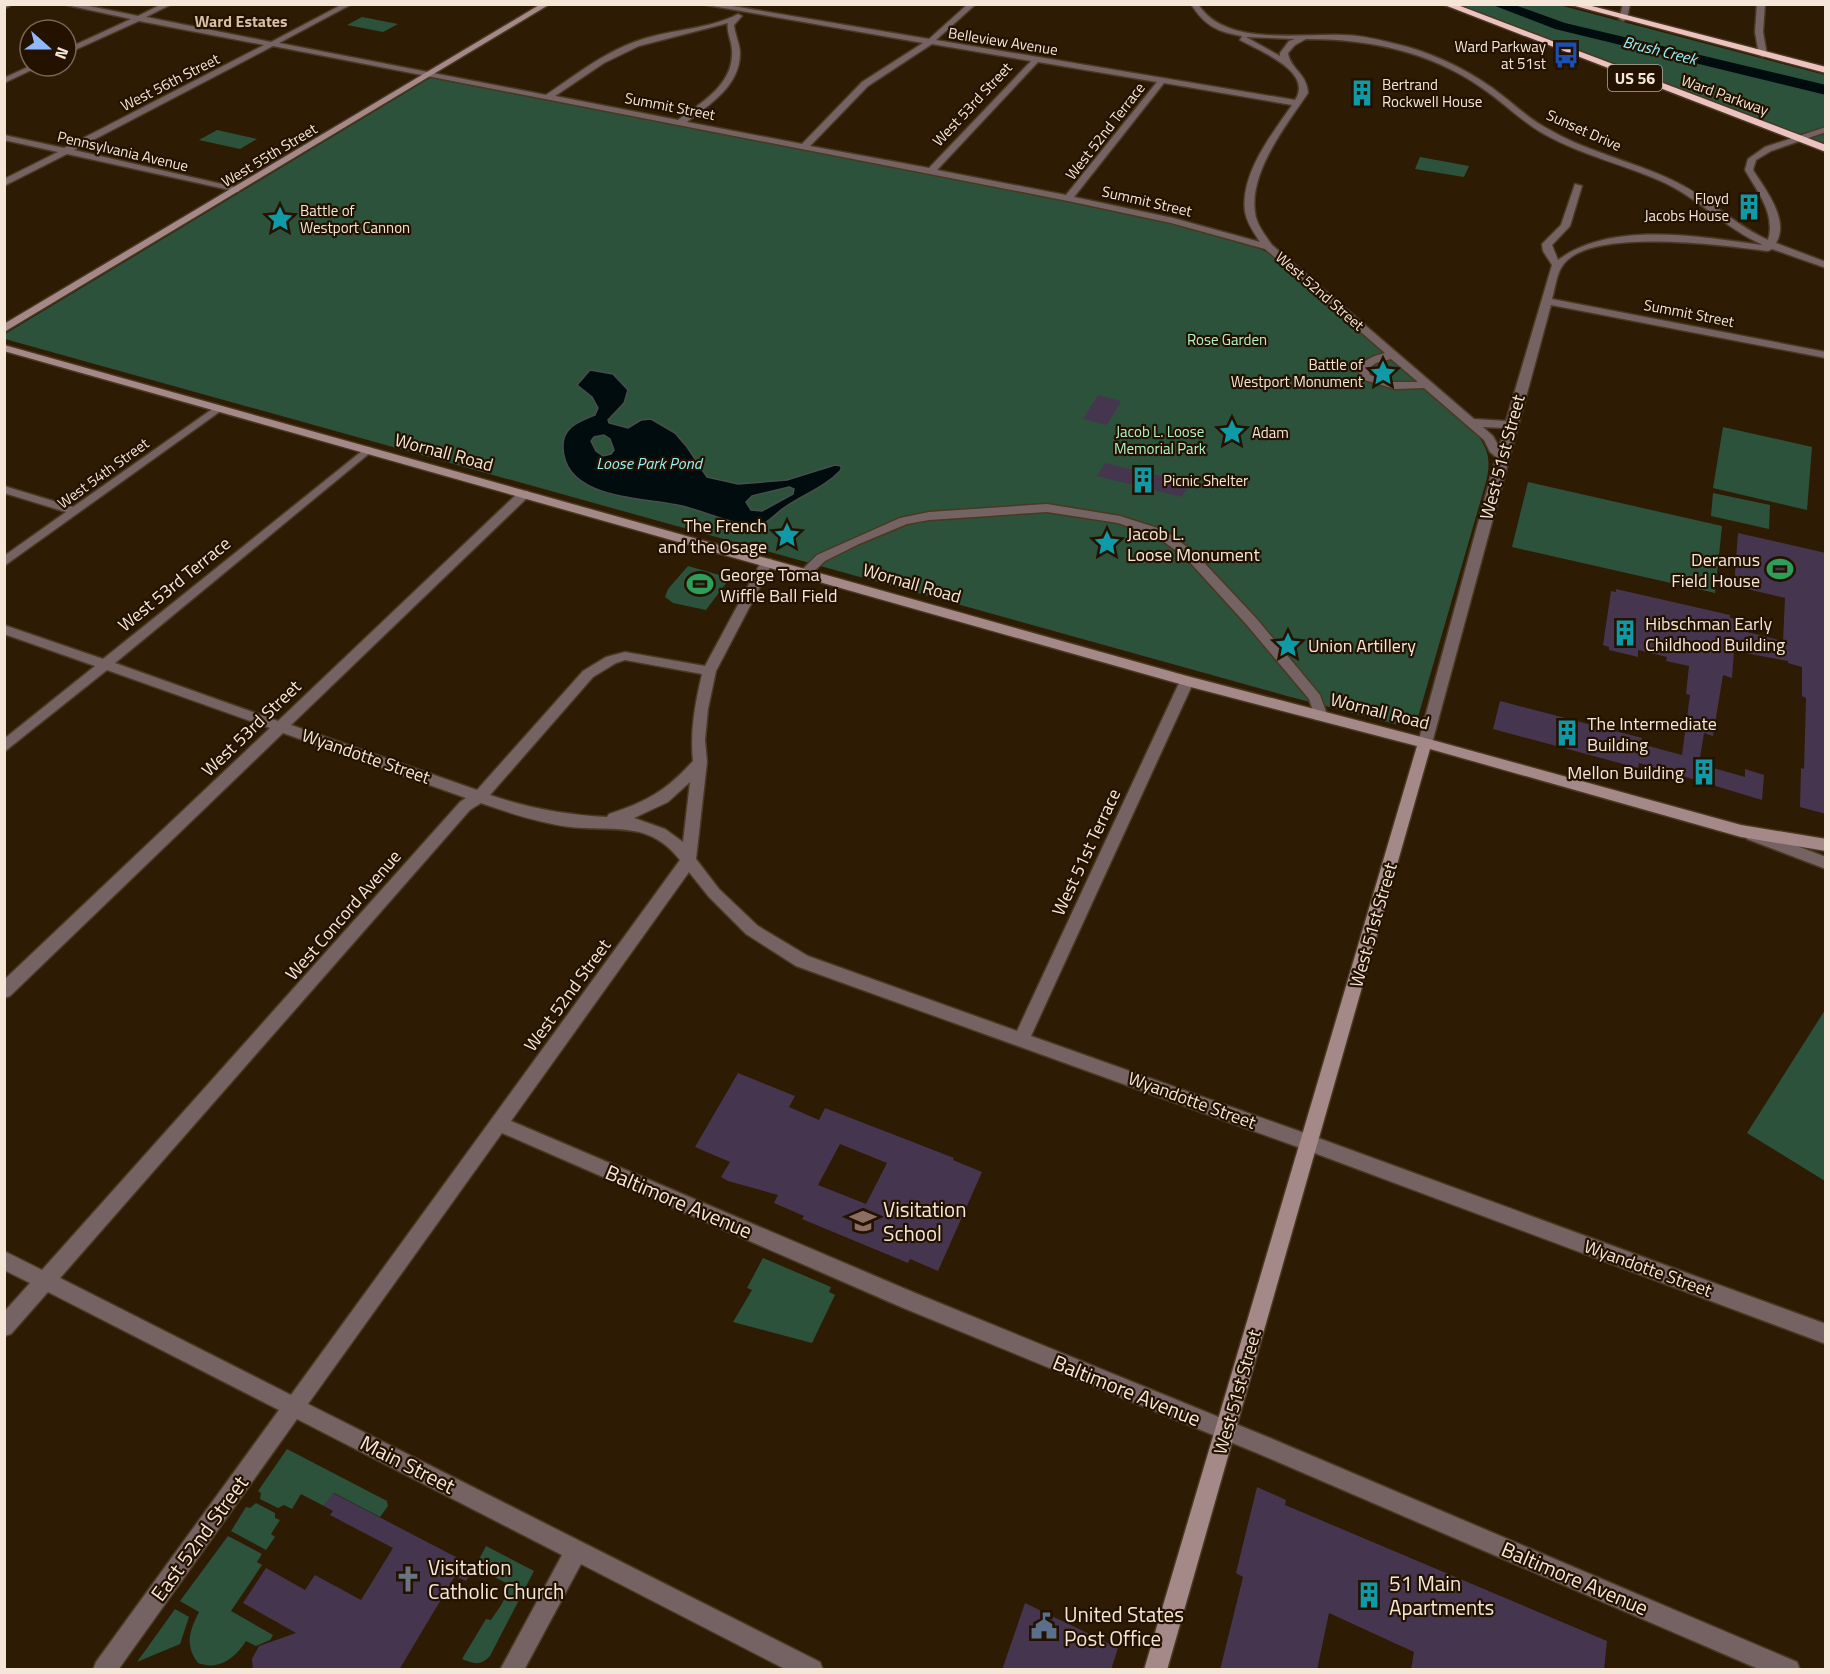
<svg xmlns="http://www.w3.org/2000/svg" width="1830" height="1674" font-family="'Titillium Web',sans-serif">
  <rect width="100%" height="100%" fill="#2e1b03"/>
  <path fill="#2c523c" d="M1453,5H1559L1825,75V145Z
    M362,17L398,24L383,32L347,25Z
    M430,78L1065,200L1174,224L1245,242L1269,253L1476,433C1489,449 1491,462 1486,482L1418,717L1409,724H1395L1287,696L5,339V334Z
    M217,130L257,139L240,149L199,140Z
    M1420,157L1469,166L1464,177L1415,169Z
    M1723,427L1812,447L1807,510L1713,488Z
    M1528,482L1722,526L1715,593L1512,547Z
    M1713,493L1770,505L1769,529L1711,516Z
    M688,566L730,578L706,610L673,603L665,597L668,589Z
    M1825,1010V1181L1747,1133Z
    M763,1258L831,1287L829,1292L835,1295L812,1343L733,1322L752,1290L747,1288Z
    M287,1449L387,1501L388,1506L380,1517L334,1493L324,1506L301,1494L292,1509L284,1505L278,1508L260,1499L261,1493L258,1491Z
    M256,1503L275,1513V1518L280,1520L271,1534L275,1537L266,1550L231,1531L246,1507L250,1508Z
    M228,1536L262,1554L257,1562L262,1565L231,1611L273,1635L270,1640L256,1646L246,1641C235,1658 219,1671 198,1663C184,1645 190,1630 199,1612L180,1601Z
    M486,1546L534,1571L490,1656C480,1666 475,1664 462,1659L486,1619L491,1620C497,1610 511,1595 506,1583L475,1567Z
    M175,1609L189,1617L180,1644L137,1662Z"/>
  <path fill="#000c0e" stroke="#494e4b" stroke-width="1.5" fill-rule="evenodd" d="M590,370L613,374L628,390L624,403L608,420L609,423L628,428L641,420L651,419L675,433L687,447L707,477L738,484L787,480L835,465L841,466V470C825,487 804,494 785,507C776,513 769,523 758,526C733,525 707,512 682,506C647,497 565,501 563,448C562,427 578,422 595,415L598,408L592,397L577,385ZM604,435L610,439L614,450L611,454L603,456L596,451L591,441L594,437ZM789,487L794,489L793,494L762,511L751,510L746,502L752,496Z"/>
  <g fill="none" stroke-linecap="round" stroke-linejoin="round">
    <path fill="#000c0e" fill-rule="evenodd" d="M1490,4H1512L1565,23L1826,85V95L1555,29Z"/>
  </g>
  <path fill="#46354f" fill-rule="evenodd" d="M1354,87H1370L1373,102H1358Z
    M1098,395L1121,401L1107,425L1083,419Z
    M1105,463L1190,483L1182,497L1097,476Z
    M1738,533L1826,553V814L1800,807L1801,768L1804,769L1806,698L1802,696V667L1788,663V661L1734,651L1732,678L1723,675L1713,736L1704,733L1699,764L1745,777V769L1764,775L1762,800L1639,763L1638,768L1493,729L1500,701L1642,738L1641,744L1682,755L1690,695L1686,694L1689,666L1666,661L1667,657L1638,650V657L1609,650V647L1603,645L1611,591L1616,592V589L1730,615V618L1736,619L1735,629L1783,641L1785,598L1734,586Z
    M738,1073L795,1096L789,1107L819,1120L825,1108L954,1158L953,1160L982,1172L938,1271L910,1259L908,1263L802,1219L804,1216L774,1203L778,1195L728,1181L721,1177L730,1162L695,1147ZM840,1144L887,1163L866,1204L818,1185Z
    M1257,1487L1286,1500L1285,1505L1607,1641L1604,1670H1411L1414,1652L1329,1613L1317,1670H1220L1243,1577L1236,1573Z
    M333,1493L475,1567L466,1581L455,1576L399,1670H253L252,1659L259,1646L296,1633L243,1603L266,1568L305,1590L315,1575L361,1600L393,1548L330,1515L333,1511L324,1506Z
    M1025,1603L1118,1648L1111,1670H1002Z"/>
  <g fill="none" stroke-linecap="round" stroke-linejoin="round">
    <g stroke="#4a3821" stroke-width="3">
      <path id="street" d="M4,4H13L4,9Z
        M62,4H79L138,16L162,4H172L146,17L271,42L343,4H352L279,43L546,95C577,74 607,50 643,39C674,29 710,29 738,14L742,16L734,25C735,35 740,44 740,53C740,86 710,104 687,122L802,144L862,82L923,43L701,4H720L929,39L968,4H976L936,40L1295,100C1314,72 1260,51 1240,40L1242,36C1217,32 1204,25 1191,4H1198C1225,47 1299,33 1343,35C1359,35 1376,39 1392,43C1428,51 1461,66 1491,87C1511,101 1528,119 1550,130C1588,152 1632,161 1672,180C1707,196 1733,224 1768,240C1776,214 1757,191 1745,170L1748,159L1765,147L1826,127V132L1771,151L1756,160L1753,170C1765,189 1790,220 1776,243L1826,262V268L1772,249L1768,251C1727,246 1584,225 1561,268C1556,277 1555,289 1552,299L1826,352V358L1551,305L1432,743L1425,748L1418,743L1496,457L1490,452L1484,440L1424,388L1395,389L1361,379L1358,369C1365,359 1373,356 1385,353L1265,249L1171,223L1068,201L273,46L74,150L239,188V192L67,154L4,186V179L58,152L4,140V135L64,148L264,45L139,21L66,54V49L131,19ZM728,23C726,32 732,41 732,51C734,84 702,102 678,120L555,96L604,63L639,46ZM1246,37L1295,39L1289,41L1280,53V56ZM1306,39C1369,39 1429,51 1482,88C1504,103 1522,122 1544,134C1583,156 1627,165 1667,184C1701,201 1727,229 1763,245C1701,237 1612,220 1558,260L1552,245L1570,226L1582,186L1575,184L1561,225L1542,244L1543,251L1552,265L1506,421L1474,419L1272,245C1265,235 1256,224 1255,212C1249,172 1287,124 1308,93C1307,73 1290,69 1288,53L1295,45ZM932,44L1031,61L929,168L810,146L868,86ZM1038,62L1157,82L1066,195L937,170ZM1164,83L1292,105C1272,134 1240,174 1245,212C1247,223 1254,233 1260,242L1173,218L1074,197ZM1391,359L1418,382H1388L1370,375L1368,369L1376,363ZM1483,427L1505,428L1499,447L1493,436Z
        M1623,4H1630L1627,19L1623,21L1619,19Z
        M1757,4H1765L1763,32L1767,55L1763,57L1759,55L1755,32Z
        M30,66H40L4,83V78Z
        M218,405L223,408L222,410L4,566V556L66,512L4,493V486L73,507Z
        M367,447L371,448V452L115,663L278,721L520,491H528V497L291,725L477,790L583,671L606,657L625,652L705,666L761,562L763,559H771L773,562L716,671L708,709L705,740L707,762L696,859L719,889L758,926L808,956L1017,1031L1180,681L1182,678H1192L1194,681L1031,1036L1310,1135L1826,1324V1344L1309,1151L796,966L746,934L709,897L689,872L511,1121L915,1293L1270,1438L1797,1662L1800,1670H1761L1257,1453L901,1307L502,1133L308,1404L820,1662L823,1670H787L581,1564L524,1670H500L562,1555L297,1419L118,1670H93L96,1662L279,1410L48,1292L11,1334L4,1336V1312L30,1283L4,1270V1251L42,1270L460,802L466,798L283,733L10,996L4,998V980L270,728L107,670L4,752V739L95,666L4,634V625L103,659ZM625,660L702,674C695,704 690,731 693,761C666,791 646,802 609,814L607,817C566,815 528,808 490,795L593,677L616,663ZM690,782L683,842L665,829L634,818L668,802ZM481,803C509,813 540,823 570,827C615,832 649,820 680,860L291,1395L60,1278L470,810Z
        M1047,504L1120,516L1164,530L1194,552L1256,618L1320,695L1328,717L1326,720H1316L1309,699L1246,624L1186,558L1156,536L1118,523L1047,512L929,520L907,524L859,544L825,561L809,576H801L799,573L817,555L900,518L929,512Z
        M1752,829L1826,857V869L1747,839L1745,835L1747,831Z"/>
    </g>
    <g stroke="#4a3821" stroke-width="3">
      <path id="secondary" d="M541,4H550L4,332V324Z
        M4,345L1187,676L1425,738L1741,825L1826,839V851L1741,837L1430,749L1167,1670H1144L1417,746L1187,686L4,351Z"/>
    </g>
    <g stroke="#4a3821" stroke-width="3">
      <path id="highway" d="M1442,4H1455L1826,145V152Z
        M1568,4H1584L1826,67V73Z"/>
    </g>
    <use href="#street" fill="#746362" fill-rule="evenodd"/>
    <use href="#secondary" fill="#a48988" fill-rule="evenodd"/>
    <use href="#highway" fill="#ebc2c0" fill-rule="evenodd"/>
  </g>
  <defs>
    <g id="bus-bare" transform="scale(2.07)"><path d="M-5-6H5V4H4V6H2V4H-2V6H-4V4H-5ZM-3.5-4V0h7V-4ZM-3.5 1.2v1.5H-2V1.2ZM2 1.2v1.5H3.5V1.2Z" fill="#1a4fb4" stroke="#241200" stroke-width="2.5" paint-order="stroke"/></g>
    <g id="building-bare" transform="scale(2.07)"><path d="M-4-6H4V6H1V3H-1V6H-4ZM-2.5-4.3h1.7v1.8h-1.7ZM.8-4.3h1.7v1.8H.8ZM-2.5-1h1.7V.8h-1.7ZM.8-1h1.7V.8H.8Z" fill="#0f9aa8" stroke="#241200" stroke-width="2.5" paint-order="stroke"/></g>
    <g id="sight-bare" transform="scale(2.07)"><path d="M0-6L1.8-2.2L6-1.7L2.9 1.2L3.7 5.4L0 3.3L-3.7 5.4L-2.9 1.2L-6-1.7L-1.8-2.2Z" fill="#0f9aa8" stroke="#241200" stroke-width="2.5" paint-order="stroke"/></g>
    <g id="stadium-bare" transform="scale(2.07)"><path d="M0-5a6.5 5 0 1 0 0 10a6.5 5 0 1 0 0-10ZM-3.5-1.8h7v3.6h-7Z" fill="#2e9e5b" stroke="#241200" stroke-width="2.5" paint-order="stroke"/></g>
    <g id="school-bare" transform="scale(2.07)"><path d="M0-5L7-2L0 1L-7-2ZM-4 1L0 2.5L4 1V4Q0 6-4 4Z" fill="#8d6e63" stroke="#241200" stroke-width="2.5" paint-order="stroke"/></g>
    <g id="church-bare" transform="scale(2.07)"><path d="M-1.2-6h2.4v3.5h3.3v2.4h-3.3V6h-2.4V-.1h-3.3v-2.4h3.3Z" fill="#6b7280" stroke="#241200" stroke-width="2.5" paint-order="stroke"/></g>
    <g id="civic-bare" transform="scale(2.07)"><path d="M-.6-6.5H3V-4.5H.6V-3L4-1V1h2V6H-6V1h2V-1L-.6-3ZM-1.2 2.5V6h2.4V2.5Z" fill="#5c6f8a" stroke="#241200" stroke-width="2.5" paint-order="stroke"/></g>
  </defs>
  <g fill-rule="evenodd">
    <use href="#bus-bare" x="1566" y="55"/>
    <use href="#building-bare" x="1362" y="93"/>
    <use href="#building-bare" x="1749" y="207"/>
    <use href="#sight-bare" x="280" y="219"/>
    <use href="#sight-bare" x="1383" y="373"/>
    <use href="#sight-bare" x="1232" y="432"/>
    <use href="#building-bare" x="1143" y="480"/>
    <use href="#sight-bare" x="787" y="535"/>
    <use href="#sight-bare" x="1107" y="543"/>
    <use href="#stadium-bare" x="1780" y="569"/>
    <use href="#stadium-bare" x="700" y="584"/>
    <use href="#building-bare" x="1625" y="633"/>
    <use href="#sight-bare" x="1288" y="645"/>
    <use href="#building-bare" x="1567" y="733"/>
    <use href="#building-bare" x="1704" y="772"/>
    <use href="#school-bare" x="863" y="1221"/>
    <use href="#church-bare" x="408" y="1579"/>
    <use href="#building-bare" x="1369" y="1595"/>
    <use href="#civic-bare" x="1044" y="1626"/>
  </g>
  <g text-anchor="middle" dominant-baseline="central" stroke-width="4.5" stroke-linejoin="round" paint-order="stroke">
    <g font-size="15" fill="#f4e7d8" stroke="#241200">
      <text transform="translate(1003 41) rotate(9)">Belleview Avenue</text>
      <text transform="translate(170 82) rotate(-27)">West 56th Street</text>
      <text transform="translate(1725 95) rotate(20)">Ward Parkway</text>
      <text transform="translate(972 104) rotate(-47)">West 53rd Street</text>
      <text transform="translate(670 106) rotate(11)">Summit Street</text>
      <text transform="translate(1584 130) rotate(24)">Sunset Drive</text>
      <text transform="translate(1105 131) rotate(-52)">West 52nd Terrace</text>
      <text transform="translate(123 151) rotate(13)">Pennsylvania Avenue</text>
      <text transform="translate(269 155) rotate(-31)">West 55th Street</text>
      <text transform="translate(1147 201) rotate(13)">Summit Street</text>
      <text transform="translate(1320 291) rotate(41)">West 52nd Street</text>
      <text transform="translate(1689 313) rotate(11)">Summit Street</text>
      <text transform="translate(103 473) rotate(-36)">West 54th Street</text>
    </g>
    <g font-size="15" fill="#f4e7d8" stroke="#241200" text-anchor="start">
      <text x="1546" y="46" text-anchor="end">Ward Parkway<tspan x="1546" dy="17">at 51st</tspan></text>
      <text x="1382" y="84">Bertrand<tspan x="1382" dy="17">Rockwell House</tspan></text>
      <text x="1729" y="198" text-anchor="end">Floyd<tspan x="1729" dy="17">Jacobs House</tspan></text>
      <text x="300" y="210">Battle of<tspan x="300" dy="17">Westport Cannon</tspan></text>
      <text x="1363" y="364" text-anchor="end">Battle of<tspan x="1363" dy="17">Westport Monument</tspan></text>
      <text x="1252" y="432">Adam</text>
      <text x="1163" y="480">Picnic Shelter</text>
    </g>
    <g font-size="15" fill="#aff3c8" stroke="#241200">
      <text x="1227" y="339">Rose Garden</text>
      <text x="1160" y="431">Jacob L. Loose<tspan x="1160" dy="17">Memorial Park</tspan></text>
    </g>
    <g font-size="16" font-weight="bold" fill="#d8bfa3" stroke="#241200">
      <text x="241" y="21">Ward Estates</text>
    </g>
    <g font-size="16" font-style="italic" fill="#96f4fe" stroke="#241200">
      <text transform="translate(1660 50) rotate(14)">Brush Creek</text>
      <text x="649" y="463">Loose Park Pond</text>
    </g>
    <rect fill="#241200" stroke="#b6a797" stroke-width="1.5" x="1608" y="65" width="54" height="26" rx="4.5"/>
    <g font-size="16" font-weight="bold" fill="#f4e7d8">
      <text x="1635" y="78">US 56</text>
    </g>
    <g font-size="18" fill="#f4e7d8" stroke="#241200">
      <text transform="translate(444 452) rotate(15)">Wornall Road</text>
      <text transform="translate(1502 457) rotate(-75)">West 51st Street</text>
      <text transform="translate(912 583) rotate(16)">Wornall Road</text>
      <text transform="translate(174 584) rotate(-39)">West 53rd Terrace</text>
      <text transform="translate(1380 711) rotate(14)">Wornall Road</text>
      <text transform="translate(251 728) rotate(-44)">West 53rd Street</text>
      <text transform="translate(366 756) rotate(19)">Wyandotte Street</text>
      <text transform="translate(1086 852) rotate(-65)">West 51st Terrace</text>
      <text transform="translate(343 915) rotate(-49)">West Concord Avenue</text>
      <text transform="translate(1373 925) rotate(-74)">West 51st Street</text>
      <text transform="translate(567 995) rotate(-54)">West 52nd Street</text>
      <text transform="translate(1192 1100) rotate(20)">Wyandotte Street</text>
      <text transform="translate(1648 1268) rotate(20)">Wyandotte Street</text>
      <text transform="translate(1237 1392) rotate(-74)">West 51st Street</text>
    </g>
    <g font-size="18" fill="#f4e7d8" stroke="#241200" text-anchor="start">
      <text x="767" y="525" text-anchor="end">The French<tspan x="767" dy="21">and the Osage</tspan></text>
      <text x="1127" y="533">Jacob L.<tspan x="1127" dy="21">Loose Monument</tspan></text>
      <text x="1760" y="559" text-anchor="end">Deramus<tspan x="1760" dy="21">Field House</tspan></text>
      <text x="720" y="574">George Toma<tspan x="720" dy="21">Wiffle Ball Field</tspan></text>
      <text x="1645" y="623">Hibschman Early<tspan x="1645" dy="21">Childhood Building</tspan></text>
      <text x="1308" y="645">Union Artillery</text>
      <text x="1587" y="723">The Intermediate<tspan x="1587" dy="21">Building</tspan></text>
      <text x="1684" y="772" text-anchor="end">Mellon Building</text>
    </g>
    <g font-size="21" fill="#f4e7d8" stroke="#241200">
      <text transform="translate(679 1201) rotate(23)">Baltimore Avenue</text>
      <text transform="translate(1127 1390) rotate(22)">Baltimore Avenue</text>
      <text transform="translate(408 1464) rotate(27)">Main Street</text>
      <text transform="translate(199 1538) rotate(-54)">East 52nd Street</text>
      <text transform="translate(1575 1578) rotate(23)">Baltimore Avenue</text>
    </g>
    <g font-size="21" fill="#f4e7d8" stroke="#241200" text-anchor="start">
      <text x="883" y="1209">Visitation<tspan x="883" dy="24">School</tspan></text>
      <text x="428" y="1567">Visitation<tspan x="428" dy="24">Catholic Church</tspan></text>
      <text x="1389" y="1583">51 Main<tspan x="1389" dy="24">Apartments</tspan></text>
      <text x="1064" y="1614">United States<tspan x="1064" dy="24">Post Office</tspan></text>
    </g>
  </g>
  <rect width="1830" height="1674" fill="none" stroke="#f4e7d8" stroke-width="12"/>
  <g transform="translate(48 48) rotate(111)"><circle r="28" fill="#241200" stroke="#776756" stroke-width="1.5"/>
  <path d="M0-4.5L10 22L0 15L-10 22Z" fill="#91b8fd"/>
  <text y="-9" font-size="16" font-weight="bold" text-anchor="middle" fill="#f4e7d8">N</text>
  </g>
</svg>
